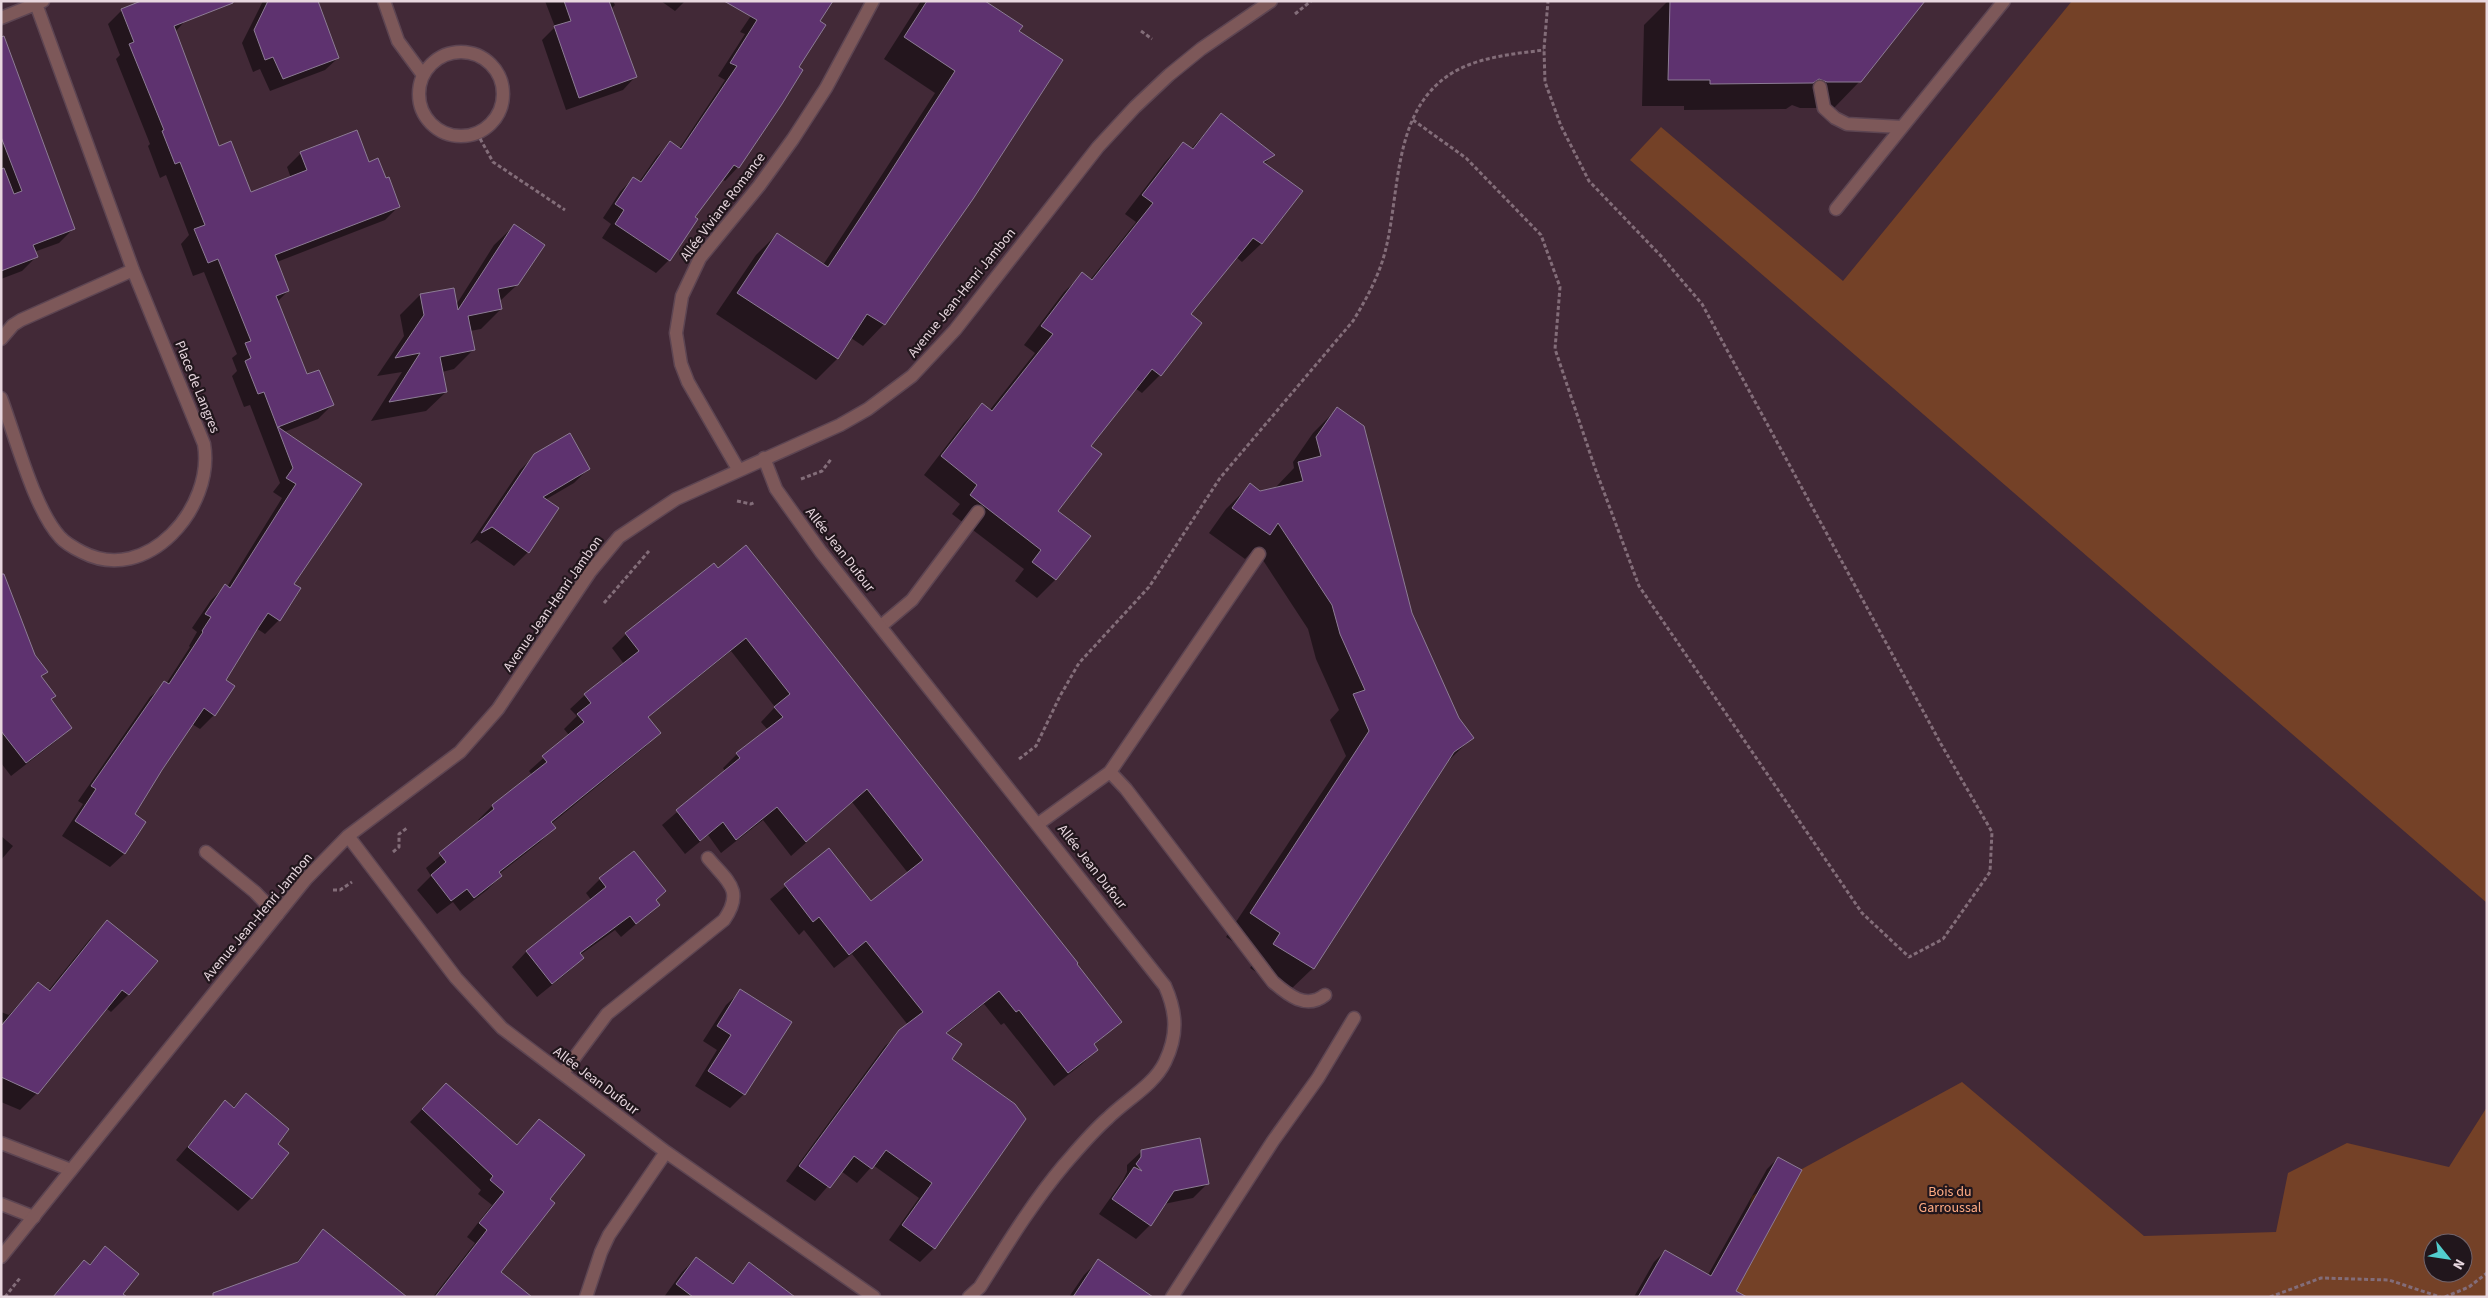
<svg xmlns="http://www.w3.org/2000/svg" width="2488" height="1298" font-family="'Source Sans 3',sans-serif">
  <rect width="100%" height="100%" fill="#422937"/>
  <path fill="#744127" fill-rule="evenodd" d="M2072,1H2487V903L1630,160L1661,127L1843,281Z
    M1962,1082L2144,1236L2276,1232L2288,1173L2347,1143L2449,1167L2487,1107V1297H1726L1752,1196ZM2433,1243H2463V1273H2433Z"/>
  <path fill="#0007" d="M263,1H317L338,58L325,70L270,91L260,69L253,72L242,43Z
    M545,1H613L615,5L611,9L636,76L623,90L566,110L542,40L555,27Z
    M661,1H685L675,11Z
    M761,1L818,21L738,167L725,181L722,179L693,218L669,260L656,273L602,238L611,224L603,218L620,192L633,178L639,182L657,156L671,143L679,149L725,80L718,76L745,34L740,32Z
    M921,1H983L1017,32L1062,61L921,273L910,284L884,324L863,346L851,338L837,359L816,380L716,314L756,255L777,234L823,265L861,207L935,93L884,59Z
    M1668,1H1922L1860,81L1834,108H1800L1792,105L1786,109L1684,110V106H1642L1644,25Z
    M122,10L185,21L175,32L219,148L251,193L291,178L287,167L301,153L368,163L386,180L399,206L385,220L277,262L288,291L277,302L306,376L332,405L318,419L284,432L360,485L293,584L279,620L265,634L256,628L224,680L214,715L200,729L192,724L161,770L134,815L125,853L110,867L62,836L83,804L78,801L150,697L166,684L190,647L189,646L197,632L192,628L211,600L225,586L227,587L282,498L273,492L280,483L250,405L244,407L232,376L237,371L232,358L237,354L204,272L193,276L181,244L189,235L166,175L160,178L148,146L150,144L116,59L120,55L108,24Z
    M1,85L73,229L59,243L34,252L36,257L22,271L1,279Z
    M1221,115L1273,155L1264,164L1301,191L1261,244L1242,262L1236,257L1190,314L1160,375L1142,393L1135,388L1089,446L1056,511L1090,536L1055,580L1037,598L1015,581L1024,569L952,514L960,504L924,475L964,423L982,405L989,411L1035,353L1024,345L1064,292L1083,274L1090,280L1136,222L1125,214L1165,162L1183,143L1191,149Z
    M514,226L517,285L499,302L501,309L481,329L470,331L474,349L454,369L442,372L446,392L426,411L371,421L402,372L377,376L404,336L400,315L420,295L453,289L456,305L494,245Z
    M1337,409L1411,614L1458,719L1472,738L1444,765L1313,968L1288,992L1250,968L1257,957L1226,937L1346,756L1330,720L1339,710L1316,659L1308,629L1255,548L1245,559L1209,533L1226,509L1250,485L1260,492L1275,488L1294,468L1293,462L1313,433Z
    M535,455L589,468L574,483L545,500L528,552L514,566L477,540L470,544L520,470Z
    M714,565L1075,965L1120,1022L1093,1046L1096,1050L1082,1064L1054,1086L1004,1023L1001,1025L984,1004L946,1034L950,1060L934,1248L920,1262L889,1240L919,1198L873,1165L857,1183L841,1171L815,1201L786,1181L885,1046L908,1025L852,954L834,968L804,930L799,935L770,899L829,850L871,903L908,873L852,802L791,856L763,820L721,853L708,835L685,854L662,825L725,771L723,768L737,754L768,730L761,722L775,707L731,651L647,718L659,733L645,747L551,824L554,828L540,842L499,874L501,876L487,890L460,911L453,902L437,914L417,890L431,876L426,868L480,822L478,820L492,806L532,775L529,771L569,735L564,729L577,716L570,709L585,695L624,664L612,648L626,634Z
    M1,585L34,655L46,671L40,678L50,700L70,728L56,741L11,776L1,763Z
    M1,836L13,846L1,860Z
    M600,879L655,901L658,905L621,937L615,930L580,955L582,958L568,972L537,997L512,967L526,952L592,901L586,893Z
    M107,922L129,994L111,1012L106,1008L37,1093L20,1110L1,1102V1012L9,1015L38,983L48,991L90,939Z
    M741,991L744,1094L730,1108L695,1086L717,1050L703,1041L726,1005Z
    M246,1095L276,1144L251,1198L238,1211L176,1160L225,1102L232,1108Z
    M433,1098L516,1146L539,1120L548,1199L500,1272L504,1297H433L475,1243L467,1237L492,1205L478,1194L481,1190L410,1122Z
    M1142,1151L1208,1183L1193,1198L1164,1204L1150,1225L1136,1239L1099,1214L1123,1180L1127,1172V1165Z
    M1778,1158L1731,1297H1634L1654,1262L1665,1251L1708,1275L1767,1169Z
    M323,1231L327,1297L294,1265Z
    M105,1248L122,1293L126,1297H53L84,1262L88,1266Z
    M696,1258L731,1284L749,1264L778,1297H664L682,1272Z
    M1098,1261L1139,1297H1069L1084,1275Z"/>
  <path fill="#5e326f" stroke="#8d7c95" d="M141,1H233V3L174,26L219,146L231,141L251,192L307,170L300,152L357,130L369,162L378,158L386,178L389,177L400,207L275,255L289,291L276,296L307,374L319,370L334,405L278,427L362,484L294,584L301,588L280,621L268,613L258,628L226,680L235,686L215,716L204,708L162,770L135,814L146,822L125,854L75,821L96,789L91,786L164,681L169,684L203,632L202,631L211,617L205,614L225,584L230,588L296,484L286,478L293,468L264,392L258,394L245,361L251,358L245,343L251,341L218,259L208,263L194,229L205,225L180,162L175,164L162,131L164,130L129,44L134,42L121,9Z
    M268,1H318L339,58L283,79L273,57L265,60L254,30Z
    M564,1H609L637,77L579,98L554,26L571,21Z
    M724,1H833L820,21L826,25L799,67L803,70L782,104L739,168L734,165L695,217L698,219L670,261L615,224L624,210L615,204L633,177L641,182L670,141L681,149L737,66L730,63L757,20Z
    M927,1H985L1023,26L1019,31L1063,60L973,199L885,325L867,314L838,359L737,293L777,233L828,267L882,185L955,71L904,37Z
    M1670,1H1925L1861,82H1827L1819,79L1813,83L1710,84V80H1668Z
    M4,36L75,229L33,245L38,257L1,271V169L4,168L14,194L22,191L1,137V37Z
    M1221,113L1275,155L1263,162L1303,191L1262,244L1253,238L1191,314L1202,323L1161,376L1152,369L1091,446L1102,454L1058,511L1091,536L1056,580L1032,562L1041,550L970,495L977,485L941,456L982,403L992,411L1053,334L1041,326L1082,272L1092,280L1153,203L1142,195L1183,142L1193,149Z
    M514,224L545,245L518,285L498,289L502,309L468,316L475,350L440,357L447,392L389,402L420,353L395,358L424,315L420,294L454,288L458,310Z
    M1337,407L1364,426L1412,613L1459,718L1474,738L1454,752L1314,969L1273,944L1280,933L1250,913L1369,731L1353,694L1365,690L1340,634L1332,605L1278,523L1270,535L1232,508L1250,483L1260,491L1303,481L1298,462L1321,456L1316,437Z
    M570,433L590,469L543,497L559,508L529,553L492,527L481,533L534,454Z
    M746,545L1078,963L1077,964L1122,1022L1094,1044L1098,1050L1068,1073L1019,1010L1016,1012L999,991L946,1033L962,1044L952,1059L1015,1104L1026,1119L935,1249L902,1225L932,1183L886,1150L872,1169L854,1156L830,1188L799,1166L899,1030L923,1012L866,941L849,955L819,917L813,922L784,884L829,848L871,901L923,860L867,789L806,842L777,807L736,840L723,822L700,841L676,810L740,758L736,753L783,717L774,707L790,694L746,638L648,717L661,733L551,822L556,828L499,872L502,876L474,898L467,889L451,901L431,875L446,862L439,853L494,809L492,805L547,762L542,756L584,722L577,714L591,703L584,694L639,651L625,633L714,563L718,568Z
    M1,574H4L35,655L48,672L41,676L56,696L51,699L72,728L26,763L1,731Z
    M634,851L666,891L656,900L660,905L636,924L630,916L580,953L584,958L552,984L526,951L606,887L599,878Z
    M107,920L158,961L129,995L122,990L38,1094L1,1077V1026L38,982L50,991Z
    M740,989L792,1022L745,1095L708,1071L731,1035L717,1026Z
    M446,1083L517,1145L539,1119L585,1155L550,1199L555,1203L501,1272L532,1297H435L487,1230L479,1223L504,1192L490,1180L493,1176L422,1109Z
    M246,1093L289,1129L278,1144L289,1153L252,1199L188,1147L225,1100L234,1108Z
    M1200,1138L1209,1184L1174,1191L1151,1226L1112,1199L1134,1167L1142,1171L1136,1164L1141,1157V1150Z
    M1778,1157L1802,1170L1736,1291L1747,1297H1638L1665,1250L1711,1276Z
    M323,1229L407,1297H213V1293L298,1262Z
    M105,1246L139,1274L123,1294L127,1297H53L84,1260L90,1265Z
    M696,1257L733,1284L749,1262L795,1297H693L676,1284Z
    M1098,1259L1153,1297H1073Z"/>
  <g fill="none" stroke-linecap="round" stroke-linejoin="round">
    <g stroke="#5d4552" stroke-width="15">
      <path id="service" d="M1820,87L1824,108L1835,118L1847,124L1901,127
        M1836,209L2004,1
        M881,626L912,600L978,512
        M1110,772L1126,789L1273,982C1288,995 1306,1010 1325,995
        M1038,824L1110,772L1259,554
        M206,852L255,892L277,915
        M563,1073L607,1014L724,920C745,890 727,881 708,858
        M1,1143L71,1170
        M1,1204L34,1217
        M1172,1297L1273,1141L1318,1078L1354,1018"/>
    </g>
    <g stroke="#5d4552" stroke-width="15">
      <path id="minor" d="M384,1L398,41L423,75
        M1,18L43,1
        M419 94a42 42 0 1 1 84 0a42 42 0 1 1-84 0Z
        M1,339L13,325L21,320L133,270
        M1,398C15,435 34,509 60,537C66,544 74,548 82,552C147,586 215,507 204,444L133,270L36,4
        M764,458L776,489L821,552L1165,986C1177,1013 1178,1035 1165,1062C1154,1085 1126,1100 1108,1118C1092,1132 1078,1149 1064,1165C1032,1203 1006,1246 980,1287L969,1297
        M738,469L688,382L681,364L676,333L682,296L700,258L759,186L793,139L826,88L873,1
        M348,836L456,978L502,1028L666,1152L874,1297
        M1,1257L306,879L348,836L460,752L498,709L590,572L619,537L676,499L840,425L868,409L912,376L955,330L1098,147L1135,107L1169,75L1201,49L1271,1
        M586,1297L601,1252L609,1235L666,1152"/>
    </g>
    <path stroke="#836d79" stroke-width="3" stroke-dasharray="4 2.5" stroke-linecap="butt" d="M1295,14L1311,1
      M1141,31L1152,39
      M1413,120L1466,158L1541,235L1560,287L1555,349L1595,468L1639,586L1862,913L1909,957L1943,939L1990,872L1992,832L1941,744L1702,304L1661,256L1589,181L1561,126L1545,82L1544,49L1548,1
      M477,133L493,162L565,210
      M801,479L822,471L832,458
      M737,501L751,504L755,502
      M604,603L649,551
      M1019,759L1036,746L1060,696L1079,663L1149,587L1220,478L1353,321C1367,298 1380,274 1386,248C1400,191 1393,112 1449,75C1476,57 1513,54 1544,50
      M393,852L399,847V834L407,828
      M333,890H340L352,882
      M5,1297L20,1278
      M2270,1297L2321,1278L2389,1280L2440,1297
      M2445,1297L2469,1287L2487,1273"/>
    <use href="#service" stroke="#7d5859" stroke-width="12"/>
    <use href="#minor" stroke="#7d5859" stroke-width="12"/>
  </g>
  <g text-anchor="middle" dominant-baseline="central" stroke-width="4.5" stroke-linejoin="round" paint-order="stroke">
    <g font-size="14" fill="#e8d7df" stroke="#21161c">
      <text transform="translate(723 207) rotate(-53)">Allée Viviane Romance</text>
      <text transform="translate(962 293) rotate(-51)">Avenue Jean-Henri Jambon</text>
      <text transform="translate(197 387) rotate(68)">Place de Langres</text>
      <text transform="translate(840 550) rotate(52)">Allée Jean Dufour</text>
      <text transform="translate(553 604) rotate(-55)">Avenue Jean-Henri Jambon</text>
      <text transform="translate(1092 867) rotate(52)">Allée Jean Dufour</text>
      <text transform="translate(258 917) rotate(-50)">Avenue Jean-Henri Jambon</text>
      <text transform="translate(596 1081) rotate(37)">Allée Jean Dufour</text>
    </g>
    <g font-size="14" fill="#feab83" stroke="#21161c">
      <text x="1950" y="1192">Bois du<tspan x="1950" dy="16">Garroussal</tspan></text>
    </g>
  </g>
  <rect width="2488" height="1298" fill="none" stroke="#e8d7df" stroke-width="5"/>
  <g transform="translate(2448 1258) rotate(120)"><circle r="24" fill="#21161c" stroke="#71636a"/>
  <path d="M0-4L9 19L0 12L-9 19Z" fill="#52cdcd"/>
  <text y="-8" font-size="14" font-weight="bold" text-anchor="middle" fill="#e8d7df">N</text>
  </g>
</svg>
